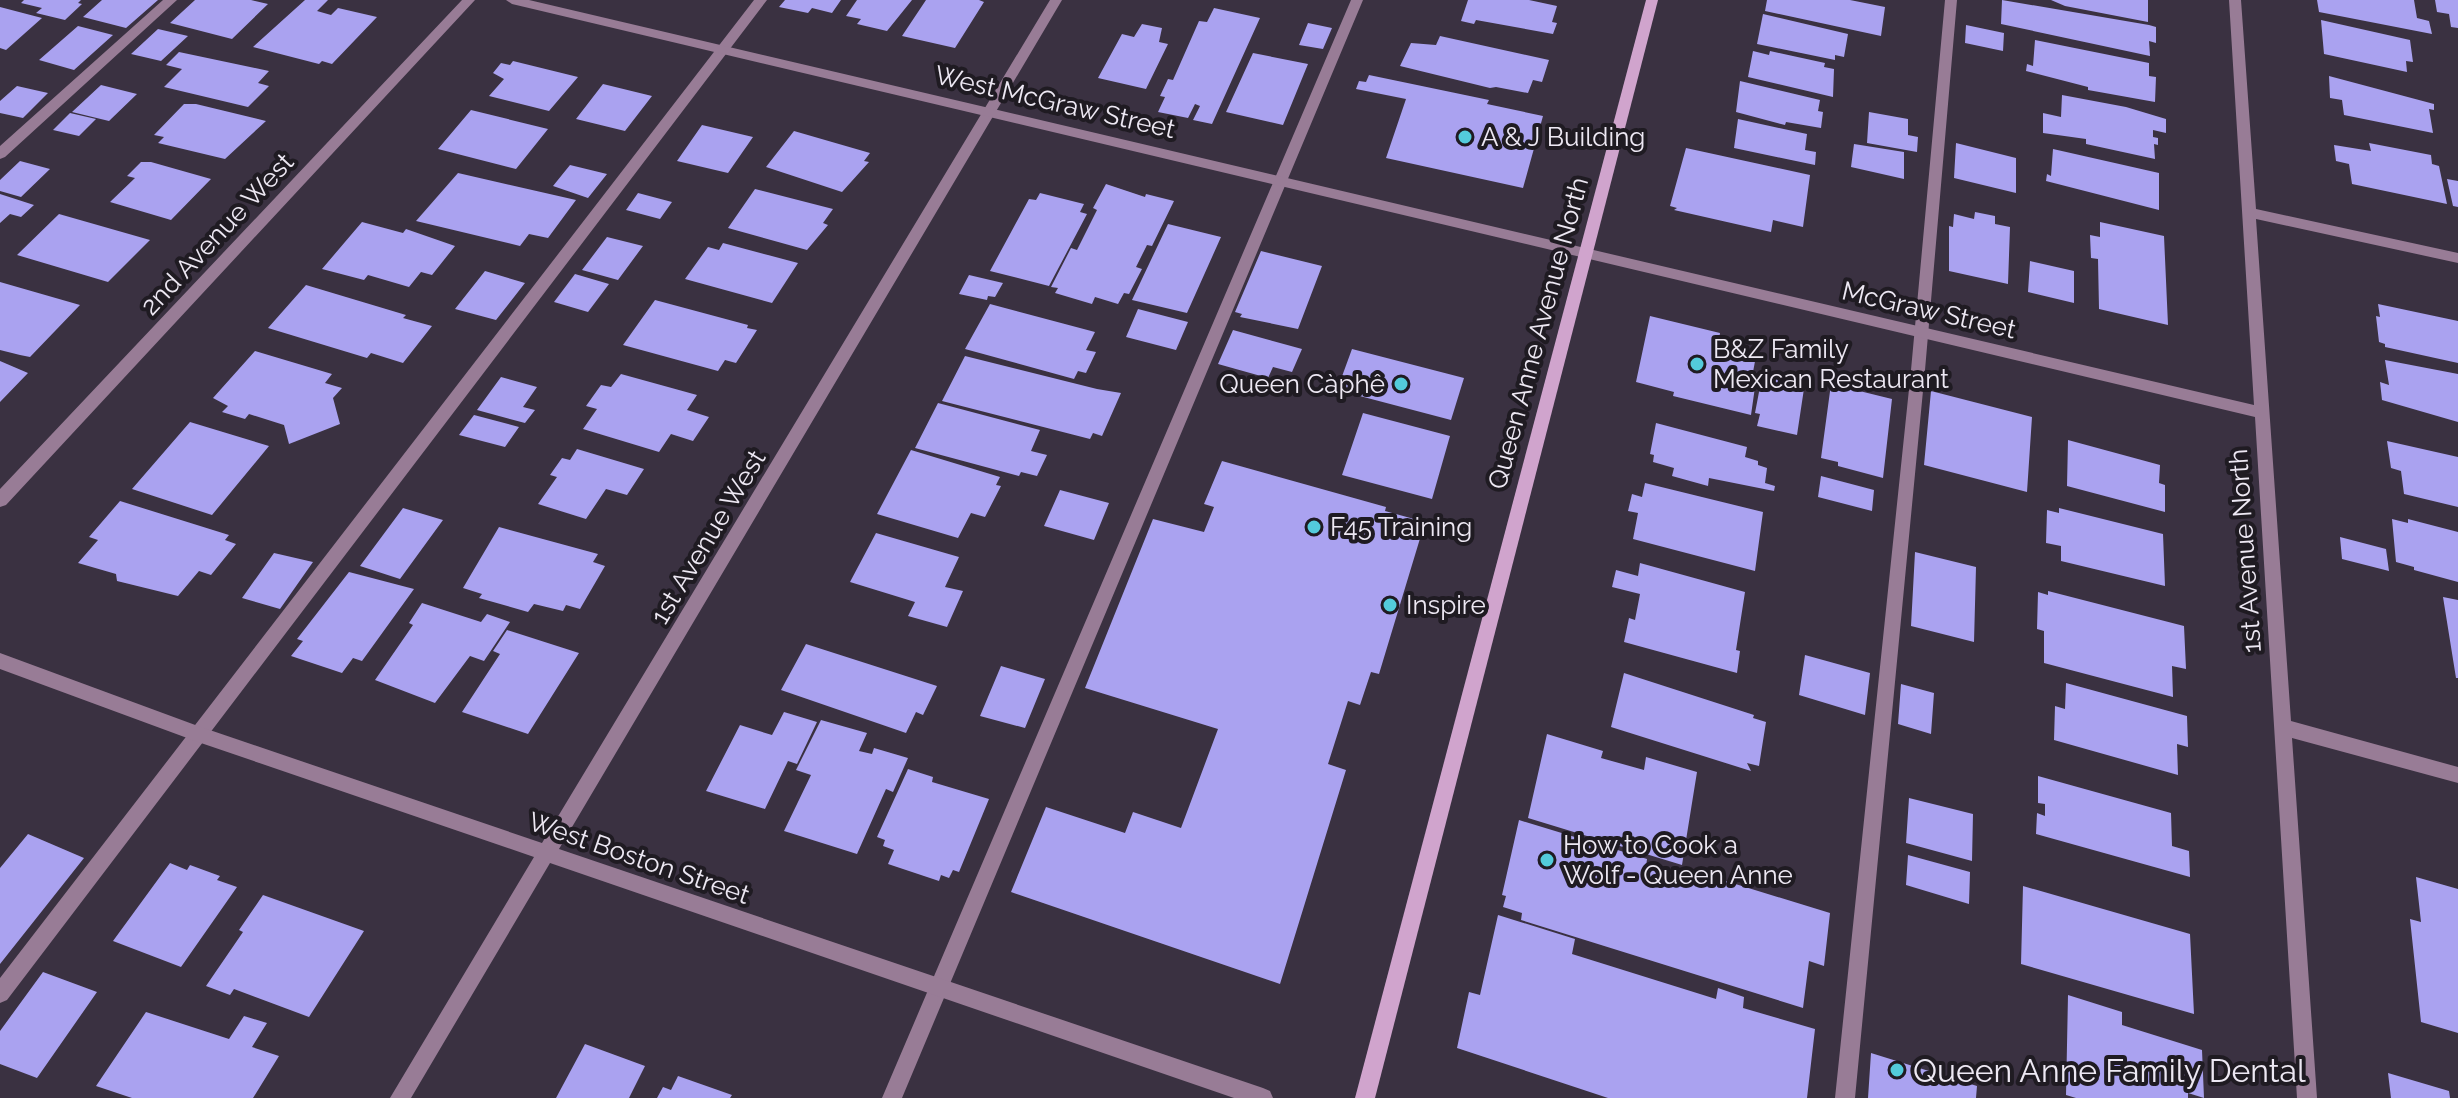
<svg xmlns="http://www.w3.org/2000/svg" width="2458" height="1098" font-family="Raleway,sans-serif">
  <rect width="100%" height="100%" fill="#3a3141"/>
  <path fill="#aaa2f0" d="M24,0H81L78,3L82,4L65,20L36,13L42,8L21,3Z
    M102,0H158L126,28L83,17Z
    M195,0H251L268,4L232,39L170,23Z
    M305,0H328L317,11L331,15L338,8L377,17L332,64L322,61L319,64L253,47Z
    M785,0H841L832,13L812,8L808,13L779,7Z
    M857,0H912L887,31L857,24L861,19L846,16Z
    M926,0H979L984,2L955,48L902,36Z
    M1468,0H1529L1557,6L1552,22L1557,23L1553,34L1476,20L1474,24L1461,21Z
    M1767,0H1850L1885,7L1881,36L1765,11Z
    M2002,0L2149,25L2156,27V43L2149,41L2150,56L2001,24Z
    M2051,0H2148V22L2065,6Z
    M2317,0H2414L2417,18L2429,21L2432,34L2319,12Z
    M2435,0H2458V28L2451,27L2449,14L2437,12Z
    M0,7L42,18L6,50L0,48Z
    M1214,8L1260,18L1212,124L1193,120L1200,106L1195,104L1188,118L1158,112L1165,97L1160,96L1168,79L1173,80L1199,21L1207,22Z
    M1763,14L1848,34L1844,57L1835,55V60L1757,44Z
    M2321,20L2410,40L2413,62L2406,61L2407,72L2324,54Z
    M1308,23L1332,28L1323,49L1299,45Z
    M1142,24L1162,28L1159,42L1168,44L1146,89L1098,78L1122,34L1134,37Z
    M1966,25L2004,33L2003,51L1965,43Z
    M78,26L113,35L74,70L39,60Z
    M158,29L188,36L161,61L131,54Z
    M1440,36L1549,60L1542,82L1533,80L1528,93L1496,87L1490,88L1400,66L1411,43L1436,45Z
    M2035,40L2149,63V76L2156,77L2155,102L2088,90V87L2026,71L2027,64L2033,66Z
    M1753,51L1769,55L1770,51L1825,63L1824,67L1834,69L1833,97L1748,77Z
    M179,52L269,71L258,83L269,86L248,107L164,87L182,69L166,65Z
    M1253,53L1308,64L1283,125L1226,112Z
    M513,61L578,77L549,111L489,96L504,79L493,73L501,63L510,65Z
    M1369,75L1489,100L1487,104L1543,116L1523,188L1386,158L1406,99L1356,89L1359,81L1366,82Z
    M2329,76L2434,104V110L2429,109L2433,133L2344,115L2342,100L2330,98Z
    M1740,81L1820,100L1818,111L1823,112L1821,128L1786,122L1785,125L1736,112Z
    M603,84L652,96L625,131L576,119Z
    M101,85L137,94L109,121L72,112Z
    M17,86L48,93L23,118L0,113V101Z
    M2062,95L2126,107L2166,119V133L2153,130V137L2158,138V145L2154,144L2155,159L2086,144V139L2043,133V113L2061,117Z
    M184,104H196L266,121L225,159L158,143L164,137L154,135Z
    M471,110L548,129L516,169L438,149Z
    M1869,112L1908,119V135L1918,137L1917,152L1867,143Z
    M70,113L96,119L79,136L53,130Z
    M1738,119L1807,134L1805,150L1816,152L1815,165L1734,148Z
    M702,125L753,137L728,173L677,161Z
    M794,131L870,153L864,161L869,162L842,192L766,167Z
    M1956,143L2016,158V193L1954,178Z
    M2369,143L2431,155L2432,164L2439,166L2447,204L2352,184L2349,164L2336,161L2334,145L2371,151Z
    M1854,144L1904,152V179L1851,167Z
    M1686,148L1810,175L1803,227L1773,220L1771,232L1674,210L1677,208L1670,206Z
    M2053,149L2159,173V210L2046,181L2047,174L2051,176Z
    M20,161L50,169L21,197L0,191V180Z
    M141,162H151L211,179L171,220L110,202L135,178L127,176Z
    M570,165L607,174L588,198L553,186Z
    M458,173L576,200L548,238L529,234L520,246L416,221Z
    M2447,179L2458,181V207L2453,206Z
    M1106,184L1145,197L1146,194L1174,201L1152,246L1147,245L1136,267L1142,269L1129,294L1124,293L1118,304L1095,297L1092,304L1055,293L1058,288L1051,287L1071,248L1077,250L1097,210L1093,208Z
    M755,189L833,209L823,223L828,225L807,250L728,228Z
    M638,193L672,202L660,219L626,210Z
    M1040,193L1084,204L1080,212L1087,214L1049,286L990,271L1029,199L1036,200Z
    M0,194L34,205L21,217L10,214L0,223Z
    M1975,212L1995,216V224L2010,227L2008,284L1949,271V226L1953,227L1954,214L1974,219Z
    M59,214L150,240L108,282L17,255Z
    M362,222L403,233L406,229L455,246L432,275L421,272L409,287L368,275L364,280L322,269Z
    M2100,222L2164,236L2168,325L2099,309L2098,259L2091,258L2090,235L2100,237Z
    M1168,224L1221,237L1187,313L1132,300Z
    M607,237L643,246L618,280L582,270Z
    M723,243L798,263L772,303L685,279L708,247L719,250Z
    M1261,251L1322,266L1298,329L1240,317L1242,314L1235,312Z
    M2030,261L2074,271V303L2028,292Z
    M485,271L525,283L496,320L455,309Z
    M575,274L609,284L588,312L554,302Z
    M969,275L1003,283L995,297L988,296L987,300L959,294Z
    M0,282L80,305L30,357L20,355L0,350Z
    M306,285L406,315L403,318L432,326L403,363L371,353L367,358L268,328Z
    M655,300L748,325L747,328L757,330L736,363L725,360L718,371L623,345Z
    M990,304L1095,332L1086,350L1096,352L1086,373L1078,371L1074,379L965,349Z
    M2378,304L2458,321V363L2385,347V344L2379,342L2376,316L2380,317Z
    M1138,309L1188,322L1176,350L1126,337Z
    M1650,316L1720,333L1718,347L1756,356L1753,372L1757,373L1751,415L1673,396L1674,392L1636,382Z
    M1233,330L1302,349L1292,372L1273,367L1268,378L1218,364Z
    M1352,349L1464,378L1451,420L1337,390Z
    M255,351L332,374L325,383L342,388L333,398L340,424L289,444L284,425L249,414L245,419L222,412L228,406L213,398Z
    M965,356L1097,389L1121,393L1102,436L1093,433L1090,439L942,401Z
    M2385,360L2458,374V422L2382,400L2380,382L2389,385Z
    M0,361L28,373L0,402Z
    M1763,371L1805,382L1797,435L1757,426L1760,414L1755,413Z
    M621,374L697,395L687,410L709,417L693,441L671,434L659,452L583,429L597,409L586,406L601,385L611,387Z
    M501,377L537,387L523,407L535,410L525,423L477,410Z
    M1831,384L1892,399L1883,478L1838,466V462L1821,458Z
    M1931,391L2032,417L2027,492L1924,465Z
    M938,403L1040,430L1031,451L1047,455L1037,476L1021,472L1019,476L915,448Z
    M1363,413L1450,436L1432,499L1342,475Z
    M474,415L519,427L505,447L459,435Z
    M190,422L269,446L212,515L132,489Z
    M1656,423L1747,447L1745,457L1758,461V465L1767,468L1765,483L1775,486L1774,491L1709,478L1708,486L1672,476L1674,468L1653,462L1654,455L1650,454Z
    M2068,440L2160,465L2159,483L2165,485V512L2067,486Z
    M2387,441L2458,457V507L2404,494L2401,471L2391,468Z
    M577,449L644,469L627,495L606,489L586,519L538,504L557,477L550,475L562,458L570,460Z
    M911,450L1000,477L996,485L1001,486L985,517L971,513L958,538L877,514Z
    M1222,461L1386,507L1385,511L1425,522L1379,674L1371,672L1360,705L1348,701L1328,764L1346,770L1280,984L1011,892L1046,807L1125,833L1133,812L1181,828L1218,729L1085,688L1153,519L1204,532L1214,507L1204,504Z
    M1821,476L1874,490L1872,511L1818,497Z
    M1645,483L1763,512L1755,571L1633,539L1638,513L1628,511L1632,494L1642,497Z
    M1060,490L1109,503L1094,540L1044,526Z
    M120,501L229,535L225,540L236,544L211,575L199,571L178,596L117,581L116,574L78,563L98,540L89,537Z
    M403,508L443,520L400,579L360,566Z
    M2059,508L2163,534L2165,586L2061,561V546L2046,543L2047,510L2059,513Z
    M2392,519L2408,523V519L2458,532V582L2414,570V567L2396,562Z
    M499,527L598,554L593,562L605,566L580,609L566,605L563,611L534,604L528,612L479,598L482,594L463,588Z
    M876,533L959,557L945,587L963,591L947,627L908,616L915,602L850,582Z
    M2340,537L2386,549L2389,571L2342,559Z
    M1915,552L1976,567L1974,642L1911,626Z
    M274,553L313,562L280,609L242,598Z
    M1640,563L1745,592L1736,650L1740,651L1737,673L1624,642L1629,618L1635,620L1640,594L1612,587L1616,570L1638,576Z
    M349,572L414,589L362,661L353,658L342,673L291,656L303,641L297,639Z
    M2048,591L2184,626L2186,669L2172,666L2173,697L2044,663V631L2037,629L2038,592L2048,595Z
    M2443,597L2458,600V678H2456Z
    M422,603L481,622L487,614L510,622L484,661L470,656L435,703L375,680L413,625L409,623Z
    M507,630L579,653L528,734L462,712L500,654L493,651Z
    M806,644L937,686L923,715L916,712L906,733L781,690Z
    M1805,655L1870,673L1865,715L1799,695Z
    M1001,666L1045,679L1025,728L980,716Z
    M1624,673L1754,715L1753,718L1766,722L1759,766L1747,763L1751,771L1611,727Z
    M2066,683L2187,716L2188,747L2177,744L2178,775L2054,740L2055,706L2065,709Z
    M1901,684L1934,693L1931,734L1898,724Z
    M784,712L817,722L797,764L788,761L765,809L706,791L740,725L772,735Z
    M821,720L867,733L859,751L872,754L874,748L908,758L893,792L886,789L857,854L784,831L811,775L796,770Z
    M1547,734L1603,751L1601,758L1644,770L1646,757L1697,772L1682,865L1528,818Z
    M908,769L933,777L932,782L989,799L959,872L953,870L949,878L941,875L939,881L888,864L894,850L883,846L885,840L877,837Z
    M2038,776L2171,813L2172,846L2189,851L2190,877L2036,834L2037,813L2045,816V804L2038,803Z
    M1909,798L1973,814L1972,861L1906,843Z
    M1519,820L1647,859L1646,867L1701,884L1703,874L1830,913L1824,966L1809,961L1803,1008L1521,920L1522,913L1503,907L1506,896L1502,895Z
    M28,834L84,858L0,964V868Z
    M1908,855L1970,872L1969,904L1906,885Z
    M170,863L187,870L190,865L220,876L217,880L237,887L181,967L113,941Z
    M2416,877L2458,889V1033L2421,1022L2410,919L2421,922Z
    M2023,886L2190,934L2194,1014L2021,964Z
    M263,895L364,931L309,1017L234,989L230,995L206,986L243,932L239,930Z
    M1498,915L1575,939L1572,954L1716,999L1718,988L1744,997L1743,1008L1815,1029L1807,1098H1608L1457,1048L1469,992L1480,995Z
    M43,972L97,992L37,1078L0,1064V1031Z
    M2068,995L2122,1012V1025L2202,1050L2204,1098L2188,1093V1098H2076L2066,1095Z
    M146,1012L229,1039L244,1016L267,1023L252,1047L279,1056L253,1098H132L96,1086Z
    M585,1044L645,1066L629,1098H556Z
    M1871,1053L1977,1086L1976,1098H1868Z
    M2388,1073L2449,1091L2450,1098H2391Z
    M678,1076L732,1095L730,1098H657L663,1087L671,1090Z"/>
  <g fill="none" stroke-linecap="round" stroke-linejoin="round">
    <path fill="#987c96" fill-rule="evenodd" d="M163,0H177L5,157L0,159V146Z
      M754,0H767L7,1000L0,1003V978Z
      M1351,0H1363L902,1098H882Z
      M1945,0H1957L1925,370L1855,1098H1835L1911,370Z"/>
    <path fill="#987c96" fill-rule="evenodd" d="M462,0H475L6,505L0,507V489Z
      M1050,0H1062L559,849L1263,1088L1270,1091L1273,1098H1234L550,863L411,1098H390L534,857L198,742L0,669V653L198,726L542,843Z
      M2229,0H2241L2256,209L2458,253V263L2256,219L2291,721L2458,767V783L2292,738L2317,1098H2297L2255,417L1585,258L1578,253L1585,248L2254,405Z"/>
    <path fill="#987c96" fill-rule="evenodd" d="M506,0H529L1585,248L1592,253L1585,258L512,4Z"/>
    <path fill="#d0a4cd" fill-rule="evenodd" d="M1646,0H1658L1375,1098H1355Z"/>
  </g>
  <g fill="#53cbdb" stroke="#1f1b22" stroke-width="3">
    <circle cx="1465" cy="137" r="8"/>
    <circle cx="1697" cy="364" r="8"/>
    <circle cx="1401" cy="384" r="8"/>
    <circle cx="1314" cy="527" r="8"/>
    <circle cx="1390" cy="605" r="8"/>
    <circle cx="1547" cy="860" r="8"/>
    <circle cx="1897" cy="1070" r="8"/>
  </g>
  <g text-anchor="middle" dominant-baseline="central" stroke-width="8" stroke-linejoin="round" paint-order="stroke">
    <g font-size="26" fill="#ede8f3" stroke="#1f1b22">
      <text transform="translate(1055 102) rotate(13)">West McGraw Street</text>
      <text transform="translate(217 234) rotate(-47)">2nd Avenue West</text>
      <text transform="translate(1929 310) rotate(13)">McGraw Street</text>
      <text transform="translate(1538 333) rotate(-75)">Queen Anne Avenue North</text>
      <text transform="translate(708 537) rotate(-59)">1st Avenue West</text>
      <text transform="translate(2245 551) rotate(-94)">1st Avenue North</text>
      <text transform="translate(639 858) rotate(19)">West Boston Street</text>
    </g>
    <g font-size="26" fill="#ede8f3" stroke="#1f1b22" text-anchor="start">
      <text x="1481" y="137">A &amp; J Building</text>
      <text x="1713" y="349">B&amp;Z Family<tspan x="1713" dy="30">Mexican Restaurant</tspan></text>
      <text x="1385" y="384" text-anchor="end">Queen Càphê</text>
      <text x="1330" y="527">F45 Training</text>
      <text x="1406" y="605">Inspire</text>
      <text x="1563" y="845">How to Cook a<tspan x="1563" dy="30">Wolf - Queen Anne</tspan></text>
    </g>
    <g font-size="32" fill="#ede8f3" stroke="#1f1b22" text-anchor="start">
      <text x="1913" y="1070">Queen Anne Family Dental</text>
    </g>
  </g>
</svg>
